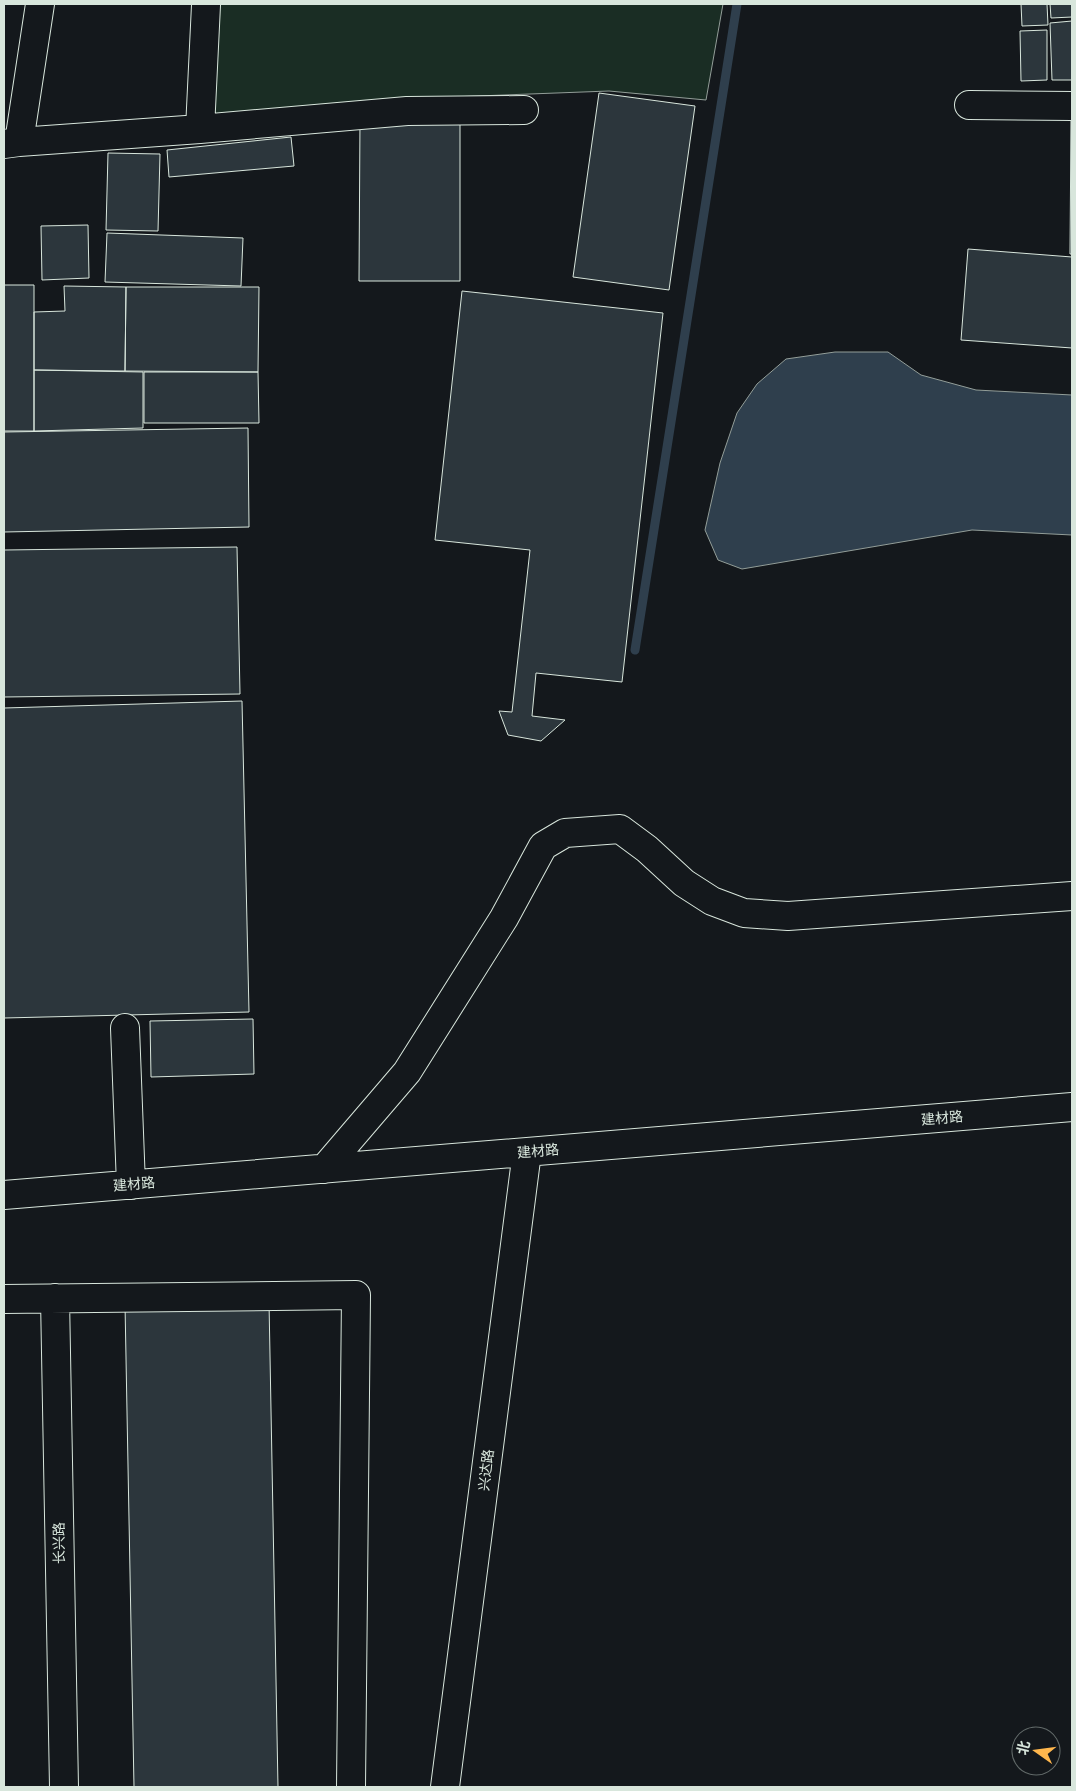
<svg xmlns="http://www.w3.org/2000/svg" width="1076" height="1791" font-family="'DejaVu Sans','Noto Sans SC',sans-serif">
  <rect width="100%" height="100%" fill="#14181c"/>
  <path fill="#1a2d24" stroke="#939e99" d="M216,4H723L706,100L609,91L451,97L206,138Z"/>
  <path fill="#2f3f4d" stroke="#939e99" d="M835,352H888L921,375L976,390L1072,395V535L972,530L742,569L718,560L705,530L720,463L737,413L757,384L786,359Z"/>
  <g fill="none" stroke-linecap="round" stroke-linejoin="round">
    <path stroke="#2f3f4d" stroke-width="9" d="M635,650L737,4"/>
  </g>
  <path fill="#2c363c" stroke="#d8e6dc" d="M1021,4H1047L1048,25L1022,26Z
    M1050,4H1072V17L1051,18Z
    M1072,21V80H1052L1050,23Z
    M1047,30V80L1021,81L1020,31Z
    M599,93L695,106L669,290L573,277Z
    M360,119H460V281H359Z
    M1071,119H1072V254H1070Z
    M291,137L294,166L169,177L167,150Z
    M108,153L160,154L158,231L106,230Z
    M88,225L89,278L42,280L41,226Z
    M107,233L243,238L241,286L105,282Z
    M968,249L1072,257V348L961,340Z
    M4,285H34V431H4Z
    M64,286L126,287L125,371L34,370V312L65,311Z
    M126,287H259L258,372L125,371Z
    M462,291L663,313L622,682L536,673L532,716L565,720L541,741L508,735L499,711L512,712L530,550L435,540Z
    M34,370L143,372V428L34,431Z
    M144,372H258L259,423H144Z
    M248,428L249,527L4,532V432Z
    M237,547L240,694L4,697V550Z
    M242,701L249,1012L4,1018V708Z
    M253,1019L254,1074L151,1077L150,1021Z
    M269,1302L278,1787H134L125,1304Z"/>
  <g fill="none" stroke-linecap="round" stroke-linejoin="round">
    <g stroke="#d8e6dc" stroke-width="30">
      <path id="minor" d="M969,105L1072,106
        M200,129L206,5
        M19,142L200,129L407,111L524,110
        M4,144L19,142L40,4
        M125,1028L131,1185
        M324,1169L407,1072L504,918L543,846L565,833L620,829L647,849L684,883L712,901L744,913L788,916L1072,896
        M4,1195L1072,1107
        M55,1298L64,1787
        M4,1299L356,1295L351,1787
        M445,1787L527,1152"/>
    </g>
    <use href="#minor" stroke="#14181c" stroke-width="28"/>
  </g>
  <g text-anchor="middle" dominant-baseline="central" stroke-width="4" stroke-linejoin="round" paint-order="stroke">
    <g font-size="14" fill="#d8e6dc" stroke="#14181c">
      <text transform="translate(942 1118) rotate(-5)">建材路</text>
      <text transform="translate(538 1151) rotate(-5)">建材路</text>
      <text transform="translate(134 1184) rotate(-5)">建材路</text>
      <text transform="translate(486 1470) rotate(-83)">兴达路</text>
      <text transform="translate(59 1543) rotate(-91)">长兴路</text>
    </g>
  </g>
  <rect width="1076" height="1791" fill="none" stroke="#d8e6dc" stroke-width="10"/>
  <g transform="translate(1036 1751) rotate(284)"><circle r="24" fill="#14181c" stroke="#626a69"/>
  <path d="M0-4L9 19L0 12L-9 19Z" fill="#ffb74d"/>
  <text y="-8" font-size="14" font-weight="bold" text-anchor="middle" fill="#d8e6dc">北</text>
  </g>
</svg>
